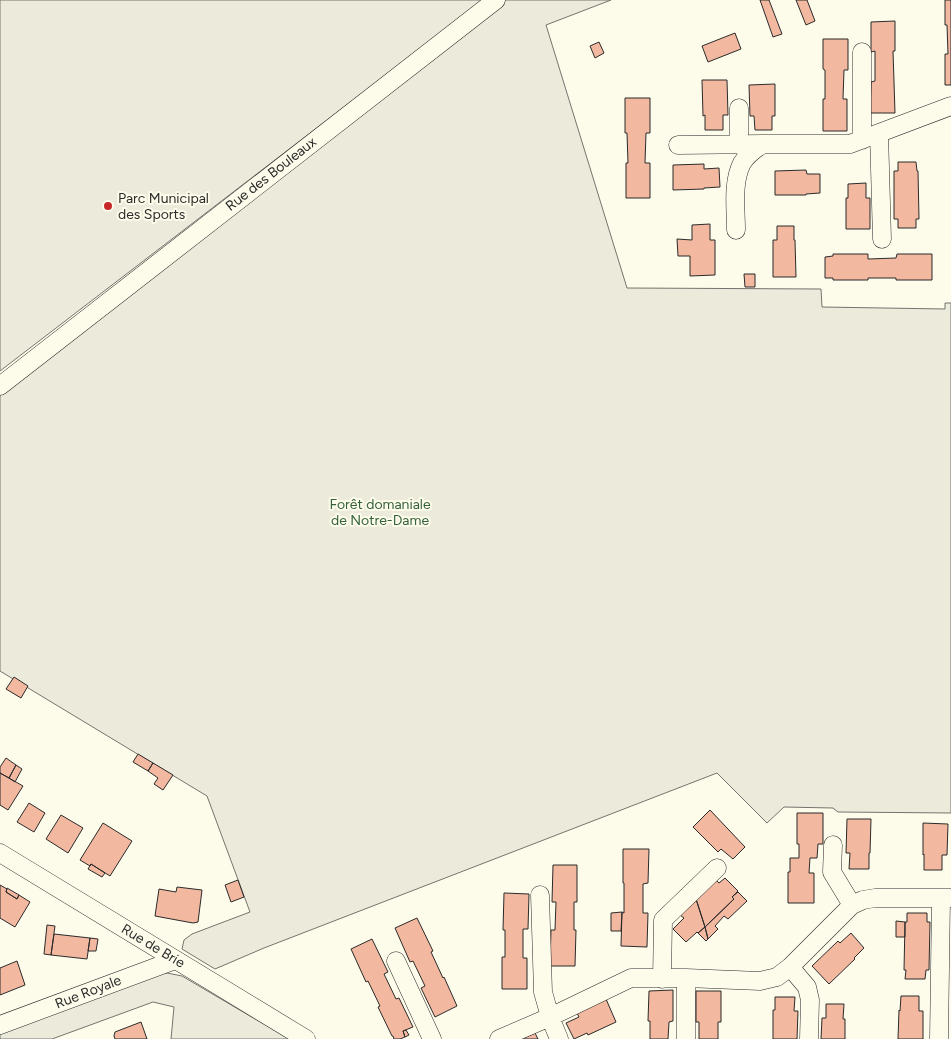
<svg xmlns="http://www.w3.org/2000/svg" width="951" height="1039" font-family="Figtree,sans-serif">
  <rect width="100%" height="100%" fill="#fdfbea"/>
  <path fill="#ecebdb" stroke="#74746e" d="M0,0H611L546,25L627,288L821,289L822,307L945,309V303H951V813L838,812L833,808L784,807L767,823L717,773L264,948L215,969L182,949L184,940L192,934L250,912L207,796L0,671V386L430,41L0,371Z
    M167,973L182,976L289,1039H171L174,1007L153,1002L52,1039H0V1033L160,974Z"/>
  <path fill="#f2b8a0" stroke="#2b2b2b" d="M760,0H769L782,34L773,37Z
    M796,0H807L815,21L806,25Z
    M945,0H951V85H945V54H948L947,25H945Z
    M895,21V51H893L895,113H870L871,82L875,81V51L871,52V22Z
    M735,33L741,49L708,62L702,46Z
    M823,39H848V70H844L843,99H847V131H823V99H825V70L823,69Z
    M599,42L604,53L595,58L590,46Z
    M702,80H727L728,115H723V130H705V115L703,116Z
    M775,84V116H772V130H755L754,116H750L749,85Z
    M625,98H650V133H646L645,163H650V198H626V163H628L627,133H625Z
    M898,162H916L917,171H918L919,219H916V228H898V219H894V171H898Z
    M704,164V169L719,168L720,187L704,188V189L673,190V165Z
    M806,170L807,174H820V193L806,194V195H775V171Z
    M866,183V198H870V229H846V198H848V184Z
    M710,224V240H715V275L690,276V256H678L677,239L692,240V225Z
    M777,226H794V240H795L796,277H773V240H777Z
    M833,254H868V259L896,258L897,254H932V280H896V278H868V280H833V278H825V257L833,256Z
    M744,274H755V287H745Z
    M14,677L28,686L21,698L6,689Z
    M138,754L153,763L148,771L133,762Z
    M6,758L16,765L9,778L0,773V767Z
    M153,763L173,775L163,790L154,784L158,778L148,771Z
    M16,765L22,769L15,782L9,778Z
    M0,773L23,786L8,810L0,805Z
    M29,803L45,813L34,832L17,822Z
    M710,810L745,847L733,859L721,849L718,852L693,827Z
    M797,813H823V844H818L817,858H810L809,873H814V903H788V872H790V858H799V844H797Z
    M61,815L83,828L68,853L46,839Z
    M847,819H871L870,853H869V869H849L850,853H846Z
    M103,823L132,841L110,876L91,864L90,866L80,860Z
    M923,823L948,824L947,855H942V870H924V854L923,855Z
    M623,849H649L648,883L643,884V913H648L647,947L621,946L622,912L624,913V883H623Z
    M91,864L105,873L102,877L88,869Z
    M553,865H577V902H574V930H576L575,966H550L551,930H555L556,902H552Z
    M725,878L738,891L732,897L734,899L705,927L696,899L716,880L719,883Z
    M238,880L244,897L231,902L225,885Z
    M0,885L7,889L6,892L17,899L19,895L30,902L15,927L0,918Z
    M177,887L202,890L198,922L193,923L155,916L159,889L176,892Z
    M7,888L19,895L17,899L6,892Z
    M738,892L747,901L728,919L724,916L715,926L718,929L708,939L705,927L734,899L732,897Z
    M504,893L529,894L528,929H523V958H527V989H502V957H505V930H503Z
    M696,899L705,927L698,933L697,932L686,942L673,929L684,918L680,915Z
    M622,912L621,931H611V913Z
    M907,913H927V922H930L929,970H926L925,979H905L906,970H904L905,922H907Z
    M417,918L433,951L431,952L443,978L444,977L457,1006L435,1017L421,988L425,986L413,961L410,962L395,928Z
    M896,921L905,922V937H896Z
    M47,925L55,926L51,955L44,954Z
    M705,927L708,939L706,941L698,933Z
    M851,933L864,948L854,958L855,959L829,984L812,966L838,941L840,943Z
    M54,934L90,938L87,959L51,955Z
    M90,938L98,939L96,951H88Z
    M372,939L388,972L384,974L396,999L399,998L413,1027L403,1031L405,1037L400,1039H394L393,1036H392L378,1007L380,1006L368,981L366,982L351,949Z
    M17,961L25,985L0,995V968Z
    M673,990V1021L669,1022L668,1039H650V1021H648L649,991Z
    M696,991H721V1022H718V1039H699V1022H696Z
    M901,996H919V1011H923V1039H898L899,1010L900,1011Z
    M775,997H795L794,1011H798L797,1039H773V1010H775Z
    M606,999L616,1022L588,1035L587,1033L574,1039L566,1023L579,1017L577,1013Z
    M826,1004H844L843,1019H845V1039H821L822,1018H826Z
    M141,1022L147,1039H115L114,1036L115,1032Z
    M406,1030L409,1035L405,1037L403,1031Z
    M535,1033L538,1039H522Z"/>
  <g fill="none" stroke-linecap="round" stroke-linejoin="round">
    <g stroke="#2b2b2b" stroke-width="19">
      <path id="street" d="M879,133L882,239
        M862,140V52
        M678,145L763,144
        M739,145V108
        M736,230C736,208 732,183 742,163C747,155 755,149 763,144H850L951,106
        M0,386L496,0
        M833,845L832,872L852,905
        M0,853L306,1039
        M540,895L543,992L550,1017L559,1039
        M396,961L432,1039
        M790,967L807,987L810,1000L809,1039
        M662,979L663,920L717,868
        M0,1025L175,960
        M499,1039L550,1017L631,978H686L760,981L777,977L790,967L852,905L863,900L875,898H951
        M686,1039V978
        M939,1039L941,898"/>
    </g>
    <use href="#street" stroke="#fdfbea" stroke-width="18"/>
  </g>
  <circle fill="#c62828" stroke="#fdfbea" stroke-width="2" cx="108" cy="206" r="5"/>
  <g text-anchor="middle" dominant-baseline="central" stroke-width="4" stroke-linejoin="round" paint-order="stroke">
    <g font-size="14" fill="#2b2b2b" stroke="#fdfbea">
      <text transform="translate(271 174) rotate(-38)">Rue des Bouleaux</text>
      <text transform="translate(153 946) rotate(31)">Rue de Brie</text>
      <text transform="translate(88 992) rotate(-21)">Rue Royale</text>
    </g>
    <g font-size="14" fill="#2b2b2b" stroke="#fdfbea" text-anchor="start">
      <text x="118" y="198">Parc Municipal<tspan x="118" dy="16">des Sports</tspan></text>
    </g>
    <g font-size="14" fill="#34623c" stroke="#fdfbea">
      <text x="380" y="504">Forêt domaniale<tspan x="380" dy="16">de Notre-Dame</tspan></text>
    </g>
  </g>
</svg>
